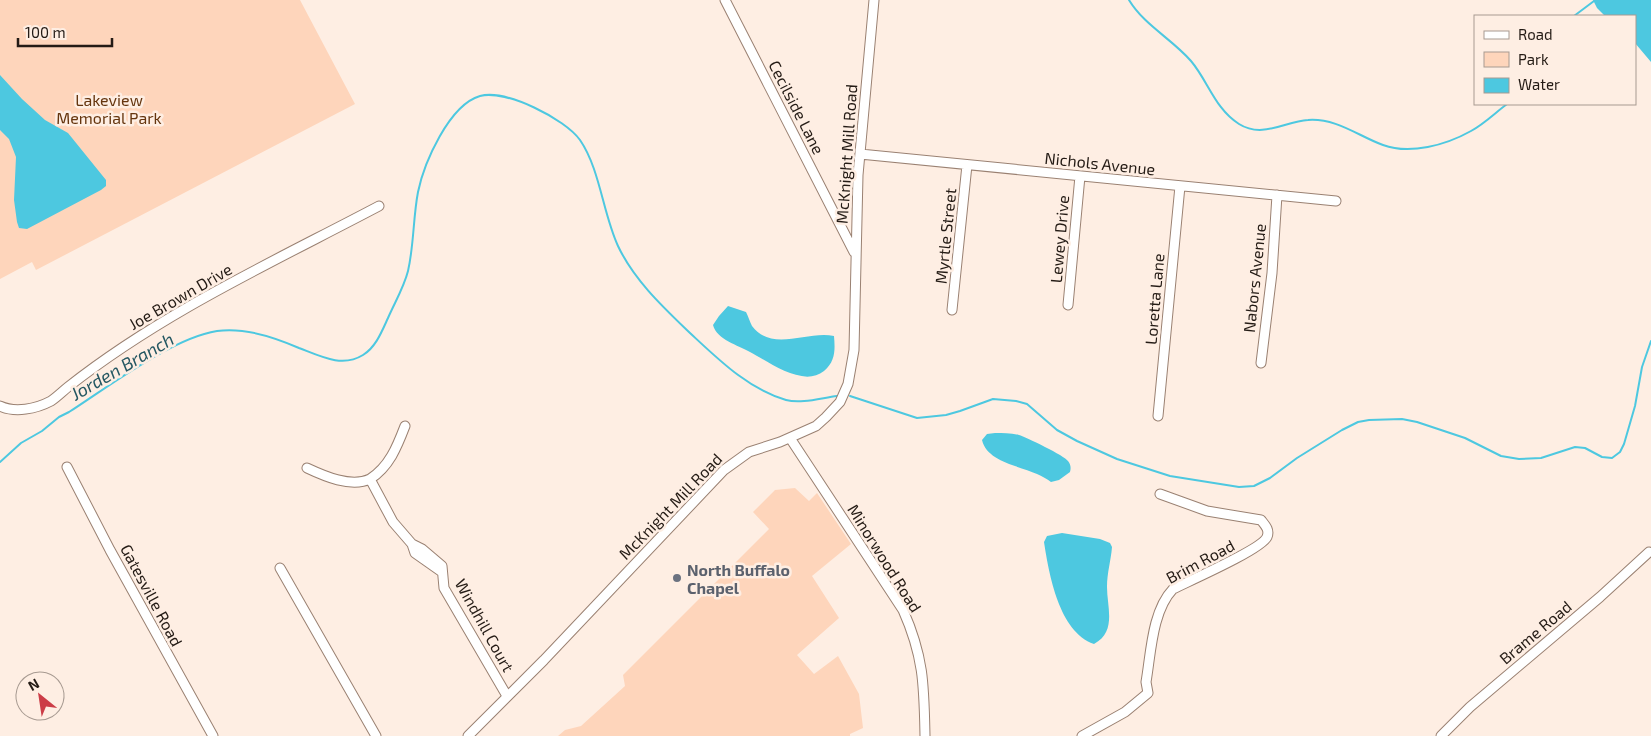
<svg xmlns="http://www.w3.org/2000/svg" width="1651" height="736" font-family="'Exo 2',sans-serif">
  <rect width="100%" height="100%" fill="#feeee3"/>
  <path fill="#fed5bb" d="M0,0H300L355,104L36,270L32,262L0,279Z
    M795,488L809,501L817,493L851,544L812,576L839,618L797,655L814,674L838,656L859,694L863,728L850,734V736H558L565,730L581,726L625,686L623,675L769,529L753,512L775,490Z"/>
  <path fill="#4dc8e0" d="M1593,0H1651V62L1635,43V16H1605L1597,8Z
    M0,75L22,99L45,120L68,133L106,180V186L101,190L27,229L19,228L17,222L14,200L16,157L9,139L0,130Z
    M728,306L746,312C748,316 750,322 752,326C772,353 808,330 834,336C835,349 836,361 824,371C803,388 769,362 750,352C738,345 717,340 713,325L719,316Z
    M995,433C1003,433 1011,433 1019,435C1026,437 1065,456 1068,461C1071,465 1071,468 1070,472L1059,480L1051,482C1047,479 1042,476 1037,474C1020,466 987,462 982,440L987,434Z
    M1062,533L1100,539L1110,543L1112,547C1111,560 1107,573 1107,587C1107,607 1117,632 1094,644C1059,632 1049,574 1044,542L1047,536Z"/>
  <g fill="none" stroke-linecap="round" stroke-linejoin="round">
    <path stroke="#4dc8e0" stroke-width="2" d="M1129,0C1144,25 1172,39 1191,61C1208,81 1215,109 1239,124C1263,139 1285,121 1308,120C1337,118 1358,136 1383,145C1410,155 1446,145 1471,131C1484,124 1495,113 1507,104
      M1574,16L1594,1
      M850,396L917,418L946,415L960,411L993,399L1016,401L1027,404L1057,430L1077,441L1117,459L1170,476L1239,487L1254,486L1270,478L1297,458L1342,430L1358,422L1369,420L1402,419L1417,422L1465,438L1501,456L1519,459L1541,458L1575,447L1585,448L1602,457L1612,458L1620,452L1624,444L1635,406L1642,367L1651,341
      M0,462L21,443L42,431L59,417L69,412C108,387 172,338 217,331C244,327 274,337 299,348C320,356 342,368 363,355C376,347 382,331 388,318C395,302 404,287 408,271C414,245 413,218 418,192C424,163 449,105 480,96C506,89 565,119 580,140C600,169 603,214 618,246C634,280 663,307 690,333C718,359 748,389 786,400C801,404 821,398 837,396"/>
    <g stroke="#9a8172" stroke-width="11">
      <path id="minor" d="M725,0L854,252
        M860,154L1336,201
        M1068,305L1080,176
        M952,310L967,165
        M1261,363L1272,273L1277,195
        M0,406C15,413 36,409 51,401C57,397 63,391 68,387C163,312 273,262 379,206
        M1158,416L1180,186
        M790,438L903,610C924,657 924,686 925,736
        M67,467L110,550L213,736
        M307,468C324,476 351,488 370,479L393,522L412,544L415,553L442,572
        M370,479C389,467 397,447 405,426
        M412,544L422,549L442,566L444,588L507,696
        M280,568L376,736
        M468,736L544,660L724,470L749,452L780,442L816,426L826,417L840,402L848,384L854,350L858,175L874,0
        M1082,736L1125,712L1148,693L1146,682C1151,653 1152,611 1173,589C1189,581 1262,549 1267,537C1270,530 1265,525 1261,520L1207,511L1160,494
        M1441,736L1470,707L1600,597L1649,552"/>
    </g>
    <use href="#minor" stroke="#fff" stroke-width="9"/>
  </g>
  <circle fill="#6b7280" stroke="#feeee3" stroke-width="2" cx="677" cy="578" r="5"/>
  <g text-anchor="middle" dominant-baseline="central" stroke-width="5" stroke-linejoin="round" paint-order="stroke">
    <g font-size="16" fill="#65350e" stroke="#feeee3">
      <text x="109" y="99">Lakeview<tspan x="109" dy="18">Memorial Park</tspan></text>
    </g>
    <g font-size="16" fill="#241b15" stroke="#feeee3">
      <text transform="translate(797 107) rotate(63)">Cecilside Lane</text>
      <text transform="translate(846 154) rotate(-86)">McKnight Mill Road</text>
      <text transform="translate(1100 163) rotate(6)">Nichols Avenue</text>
      <text transform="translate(945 236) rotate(-84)">Myrtle Street</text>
      <text transform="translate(1059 239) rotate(-85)">Lewey Drive</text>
      <text transform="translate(1254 278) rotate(-84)">Nabors Avenue</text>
      <text transform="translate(180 296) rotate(-30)">Joe Brown Drive</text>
      <text transform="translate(1154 299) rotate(-85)">Loretta Lane</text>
      <text transform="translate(670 506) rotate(-46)">McKnight Mill Road</text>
      <text transform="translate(885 558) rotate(58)">Minorwood Road</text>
      <text transform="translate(1200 561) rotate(-28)">Brim Road</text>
      <text transform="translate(152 595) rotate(62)">Gatesville Road</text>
      <text transform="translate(485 625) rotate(61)">Windhill Court</text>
      <text transform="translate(1535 632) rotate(-40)">Brame Road</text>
    </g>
    <g font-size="16" font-weight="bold" fill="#5b616d" stroke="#feeee3" text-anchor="start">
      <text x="687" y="569">North Buffalo<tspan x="687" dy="18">Chapel</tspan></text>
    </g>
    <g font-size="18" font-style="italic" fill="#245762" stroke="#feeee3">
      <text transform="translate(122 366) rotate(-30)">Jorden Branch</text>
    </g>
  </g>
  <rect x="1474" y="15" width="162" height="90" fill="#feeee3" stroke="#a79a91"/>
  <rect x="1484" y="31" width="25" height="8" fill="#ffffff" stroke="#a79a91"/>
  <text x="1518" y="40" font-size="15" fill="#241b15">Road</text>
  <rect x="1484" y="52" width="25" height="15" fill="#fed5bb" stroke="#a79a91"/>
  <text x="1518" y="65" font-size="15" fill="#241b15">Park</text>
  <rect x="1484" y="78" width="25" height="15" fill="#4dc8e0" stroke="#a79a91"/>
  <text x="1518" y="90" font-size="15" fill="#241b15">Water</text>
  <g transform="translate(40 696) rotate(330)"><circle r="24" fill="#feeee3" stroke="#a79a91"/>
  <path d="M0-4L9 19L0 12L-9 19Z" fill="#cc3d47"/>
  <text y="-8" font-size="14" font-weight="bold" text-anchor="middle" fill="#241b15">N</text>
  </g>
  <path d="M18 38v8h94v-8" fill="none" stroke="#241b15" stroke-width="2.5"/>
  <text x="25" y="38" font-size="15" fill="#241b15" stroke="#feeee3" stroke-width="4" paint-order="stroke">100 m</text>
</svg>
